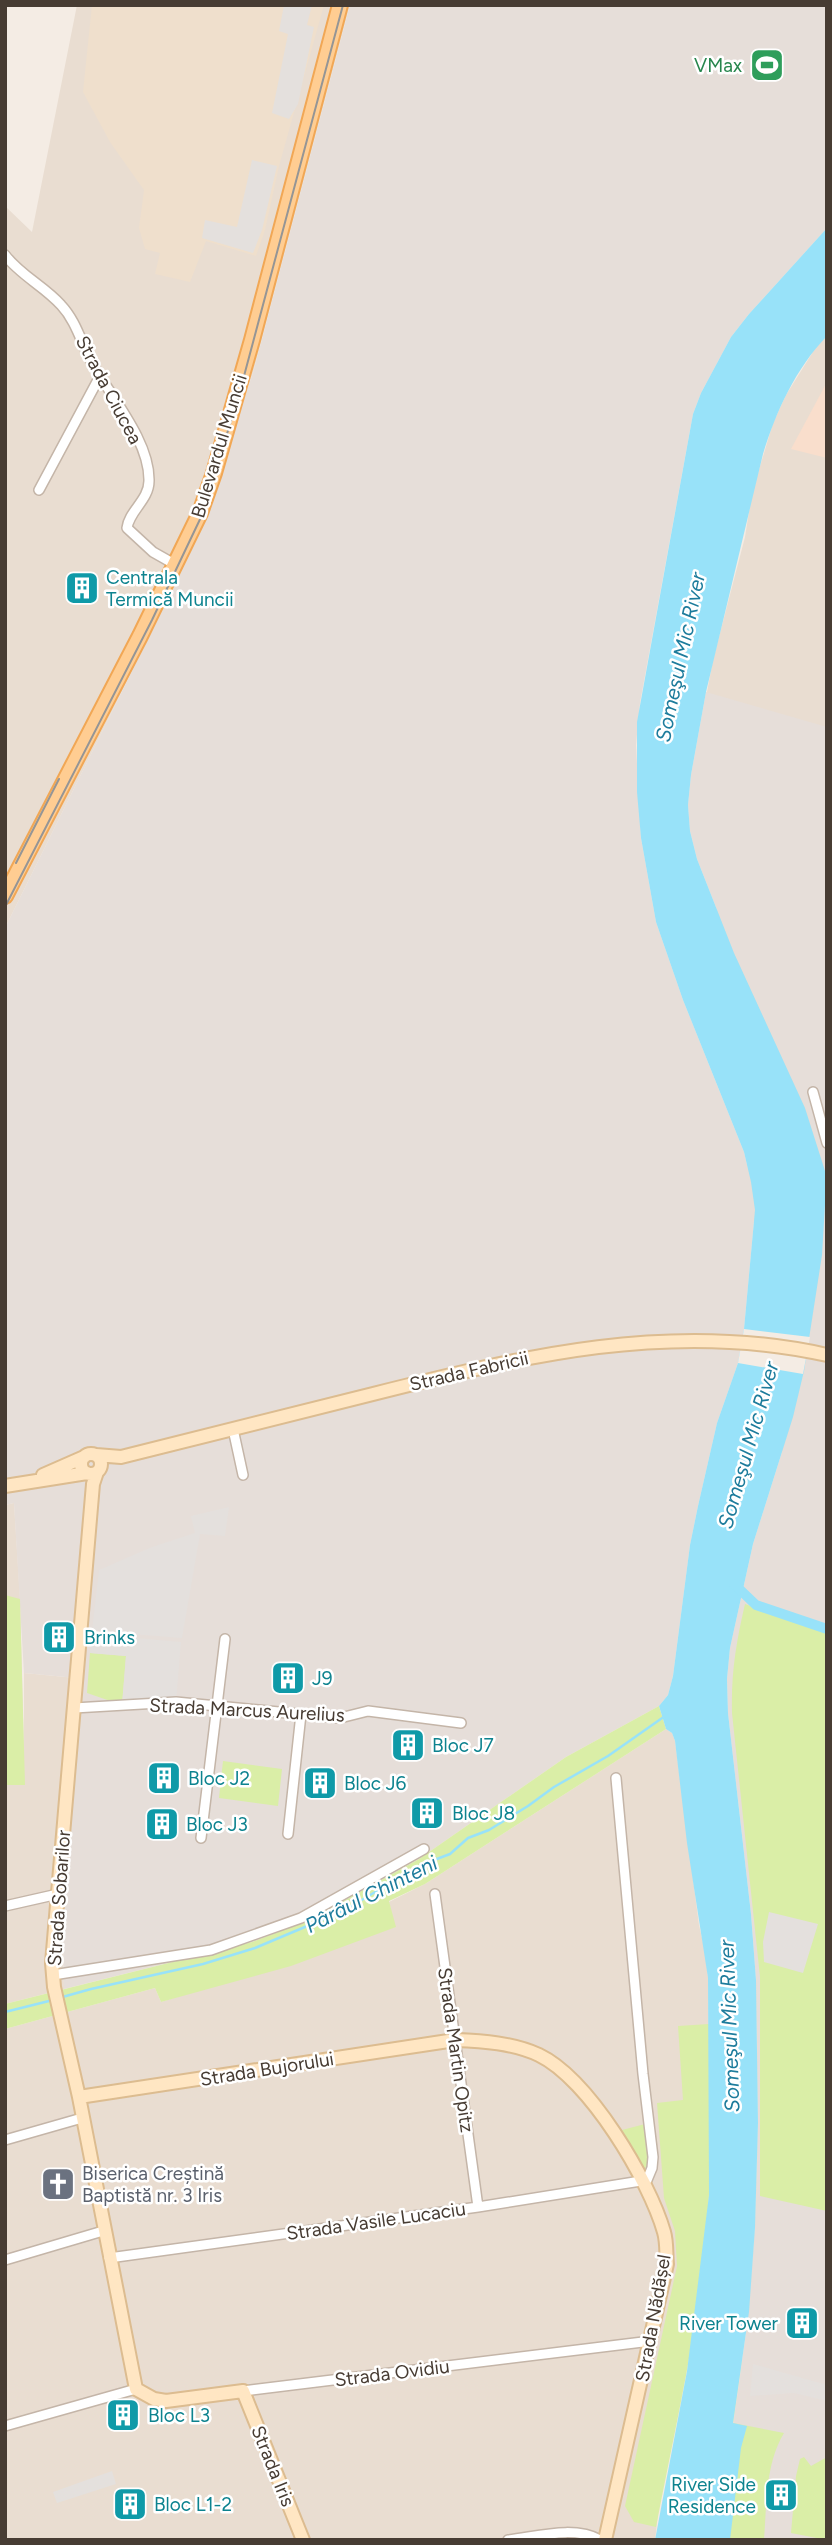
<svg xmlns="http://www.w3.org/2000/svg" width="832" height="2545" font-family="Figtree,sans-serif">
  <rect width="100%" height="100%" fill="#f4ece4"/>
  <path fill="#e9ddd1" d="M77,5H350L253,373L189,556L5,928V206L32,232Z
    M827,336V2540H730L755,2228L758,2123L756,1980L782,1455L697,745L713,660L745,537L752,493L773,423L786,395L816,347Z
    M14,1503L20,1599L24,1756V1673L76,1678L61,1858L64,1989L5,2004V1505Z
    M666,1729L672,1733L675,1741L699,1925L705,1951L708,1978L709,2078L655,2540H5V2029L155,1988L161,2002L395,1927L389,1902L425,1884Z"/>
  <path fill="#f9decc" d="M827,382V458L791,449Z"/>
  <path fill="#e6ded9" d="M350,5H827V228L749,314L731,337L701,393L693,414L640,703L636,745L641,838L656,922L683,1000L744,1152L751,1182L755,1210L744,1329L738,1363L717,1423L698,1506L690,1545L673,1676L668,1695L659,1706L566,1757L419,1859L309,1920L252,1942L64,1989L62,1848L76,1678L24,1673L14,1503L5,1505V928L189,556L253,373Z
    M706,692L827,727V2540H730L746,2426L733,2424L749,2312L755,2228L758,2123L756,1980L751,1914L728,1713L727,1679L730,1648L753,1544L793,1417L804,1371L822,1255L825,1171L805,1108L734,953L697,859L690,831L688,805L691,775Z"/>
  <path fill="#efdfcc" d="M92,5H324L279,166L265,230L256,256L206,241L190,282L155,274L160,253L145,249L139,228L144,190L110,142L83,92Z"/>
  <path fill="#daeea7" d="M5,1595L20,1599L25,1785H5Z
    M745,1604L827,1633V2211L760,2196V1977L732,1713C731,1673 736,1643 745,1604Z
    M90,1653L126,1656L122,1705L87,1693Z
    M659,1706L666,1729L425,1884L389,1901L396,1927L291,1966L161,2002L155,1988L5,2029V2004L252,1942L309,1920L419,1859L566,1757Z
    M223,1761L282,1769L278,1806L219,1798Z
    M709,2024C709,2081 712,2138 709,2195C704,2307 677,2417 656,2527L634,2522L625,2506L677,2266L675,2231L664,2198L657,2103L683,2100L678,2026Z
    M645,2124L648,2164L644,2170L622,2130Z
    M742,2359L733,2423L784,2433C765,2465 767,2503 764,2540H699Z
    M804,2457L811,2466L827,2457V2540L791,2533L796,2476L800,2459Z"/>
  <path fill="#e4e0dd" d="M284,5H312L307,25L314,27L298,104L289,119L272,113L288,34L279,31Z
    M252,160L277,166L262,230L253,253L202,238L205,220L237,227Z
    M229,1507L225,1536L200,1534L182,1638L92,1631L99,1570L152,1547L195,1533L191,1516Z
    M91,1634L181,1642L176,1702L122,1705L126,1656L90,1653Z
    M769,1912L818,1924L803,1973L764,1962L763,1942Z
    M753,2364L827,2385V2401L794,2393L750,2396Z
    M112,2471L116,2484L57,2503L53,2492Z"/>
  <path fill="#98e2f9" d="M827,228V336C796,368 776,411 763,454L706,692L691,775L688,805L690,831L697,859L734,953L805,1108L825,1171V1205L822,1255L804,1371L793,1417L753,1544L730,1648L727,1679L728,1713L751,1914L756,1980L758,2123L755,2228L749,2312L733,2423L747,2426L741,2448L730,2540H655L687,2371L709,2195L708,1978L687,1843L675,1741L672,1733L666,1729L659,1706L668,1695L673,1676L690,1545L698,1506L717,1423L738,1363L744,1329L755,1210L751,1182L744,1152L683,1000L656,922L641,838L637,792V722L693,414L701,393L731,337L749,314Z"/>
  <path fill="#f4ece4" d="M744,1329L810,1337L803,1374L738,1363Z"/>
  <g fill="none" stroke-linecap="round" stroke-linejoin="round">
    <path stroke="#98e2f9" stroke-width="2.5" d="M59,1998L91,1989L203,1964L255,1948L343,1911L421,1865L450,1854L468,1838L489,1830L528,1806L554,1787L608,1756L665,1716
      M5,2012L53,2000"/>
    <path stroke="#98e2f9" stroke-width="10" d="M734,1584L756,1605L827,1629"/>
    <g stroke="#c4b5a8" stroke-width="12">
      <path id="street" d="M5,255C20,275 44,286 61,305C76,321 81,342 91,361C110,396 150,441 149,481C149,500 129,511 127,528L153,552L176,565
        M39,490L100,376
        M813,1092L827,1143
        M233,1429L243,1475
        M74,1708L176,1702L340,1718L368,1711L461,1723
        M288,1834L301,1714
        M201,1838L225,1639
        M435,1894L478,2207
        M5,1906L58,1894
        M53,1975L211,1950L301,1918L424,1849
        M5,2140L82,2118
        M109,2258L478,2207L647,2180L652,2168L653,2157L643,2074L616,1778
        M5,2260L103,2231
        M243,2391L651,2341
        M5,2426L136,2389
        M508,2540C536,2537 574,2525 600,2540"/>
    </g>
    <g stroke="#dcbc90" stroke-width="16">
      <path id="secondary" d="M81 1464a10 10 0 1 1 20 0a10 10 0 1 1-20 0Z
        M96,1455L121,1457C205,1436 289,1415 373,1394C524,1356 671,1320 827,1355
        M97,1472L93,1484L52,1963L54,1987L79,2097L136,2389L154,2399L166,2401L243,2391L303,2540
        M43,1475L84,1457
        M5,1486L87,1473
        M79,2097L455,2040C483,2041 513,2043 539,2055C589,2079 649,2180 664,2232C667,2242 666,2254 667,2264L605,2540"/>
    </g>
    <g stroke="#f1a755" stroke-width="18">
      <path id="primary" d="M5,896L140,636L200,513L214,473L252,340L340,5"/>
    </g>
    <use href="#street" stroke="#fff" stroke-width="9"/>
    <use href="#secondary" stroke="#ffe6c3" stroke-width="12"/>
    <use href="#primary" stroke="#ffcd92" stroke-width="14"/>
    <path stroke="#959595" stroke-width="2" d="M16,863L59,779
      M5,907L152,620L203,513L240,391L343,5"/>
  </g>
  <defs>
    <g id="stadium-square" transform="scale(1.75)"><rect x="-9" y="-9" width="18" height="18" rx="4" fill="#2e9e5b" stroke="#fff"/><path d="M0-5a6.5 5 0 1 0 0 10a6.5 5 0 1 0 0-10ZM-3.5-1.8h7v3.6h-7Z" fill="#fff"/></g>
    <g id="building-square" transform="scale(1.75)"><rect x="-9" y="-9" width="18" height="18" rx="4" fill="#0f9aa8" stroke="#fff"/><path d="M-4-6H4V6H1V3H-1V6H-4ZM-2.5-4.3h1.7v1.8h-1.7ZM.8-4.3h1.7v1.8H.8ZM-2.5-1h1.7V.8h-1.7ZM.8-1h1.7V.8H.8Z" fill="#fff"/></g>
    <g id="church-square" transform="scale(1.75)"><rect x="-9" y="-9" width="18" height="18" rx="4" fill="#6b7280" stroke="#fff"/><path d="M-1.2-6h2.4v3.5h3.3v2.4h-3.3V6h-2.4V-.1h-3.3v-2.4h3.3Z" fill="#fff"/></g>
  </defs>
  <g fill-rule="evenodd">
    <use href="#stadium-square" x="767" y="65"/>
    <use href="#building-square" x="82" y="588"/>
    <use href="#building-square" x="59" y="1637"/>
    <use href="#building-square" x="288" y="1678"/>
    <use href="#building-square" x="408" y="1745"/>
    <use href="#building-square" x="164" y="1778"/>
    <use href="#building-square" x="320" y="1783"/>
    <use href="#building-square" x="427" y="1813"/>
    <use href="#building-square" x="162" y="1824"/>
    <use href="#church-square" x="58" y="2184"/>
    <use href="#building-square" x="802" y="2323"/>
    <use href="#building-square" x="123" y="2415"/>
    <use href="#building-square" x="781" y="2495"/>
    <use href="#building-square" x="130" y="2504"/>
  </g>
  <g text-anchor="middle" dominant-baseline="central" stroke-width="5" stroke-linejoin="round" paint-order="stroke">
    <g font-size="19" fill="#27864d" stroke="#fff" text-anchor="end">
      <text x="742" y="65">VMax</text>
    </g>
    <g font-size="19" fill="#473c33" stroke="#fff">
      <text transform="translate(109 390) rotate(62)">Strada Ciucea</text>
      <text transform="translate(219 446) rotate(-73)">Bulevardul Muncii</text>
      <text transform="translate(469 1371) rotate(-13)">Strada Fabricii</text>
      <text transform="translate(247 1710) rotate(3)">Strada Marcus Aurelius</text>
      <text transform="translate(59 1898) rotate(-86)">Strada Sobarilor</text>
      <text transform="translate(456 2050) rotate(82)">Strada Martin Opitz</text>
      <text transform="translate(267 2069) rotate(-9)">Strada Bujorului</text>
      <text transform="translate(376 2221) rotate(-8)">Strada Vasile Lucaciu</text>
      <text transform="translate(653 2318) rotate(-80)">Strada Nădășel</text>
      <text transform="translate(392 2373) rotate(-7)">Strada Ovidiu</text>
      <text transform="translate(273 2466) rotate(68)">Strada Iris</text>
    </g>
    <g font-size="19" fill="#0d838f" stroke="#fff" text-anchor="start">
      <text x="106" y="577">Centrala<tspan x="106" dy="22">Termică Muncii</tspan></text>
      <text x="84" y="1637">Brinks</text>
      <text x="312" y="1678">J9</text>
      <text x="432" y="1745">Bloc J7</text>
      <text x="188" y="1778">Bloc J2</text>
      <text x="344" y="1783">Bloc J6</text>
      <text x="452" y="1813">Bloc J8</text>
      <text x="186" y="1824">Bloc J3</text>
      <text x="778" y="2323" text-anchor="end">River Tower</text>
      <text x="148" y="2415">Bloc L3</text>
      <text x="756" y="2484" text-anchor="end">River Side<tspan x="756" dy="22">Residence</tspan></text>
      <text x="154" y="2504">Bloc L1-2</text>
    </g>
    <g font-size="19" fill="#5b616d" stroke="#fff" text-anchor="start">
      <text x="82" y="2173">Biserica Creștină<tspan x="82" dy="22">Baptistă nr. 3 Iris</tspan></text>
    </g>
    <g font-size="21" font-style="italic" fill="#1d7c9c" stroke="#fff">
      <text transform="translate(680 657) rotate(-78)">Someşul Mic River</text>
      <text transform="translate(748 1445) rotate(-74)">Someşul Mic River</text>
      <text transform="translate(371 1894) rotate(-27)">Pârâul Chinteni</text>
      <text transform="translate(729 2026) rotate(-92)">Someşul Mic River</text>
    </g>
  </g>
  <rect width="832" height="2545" fill="none" stroke="#473c33" stroke-width="14"/>
</svg>
